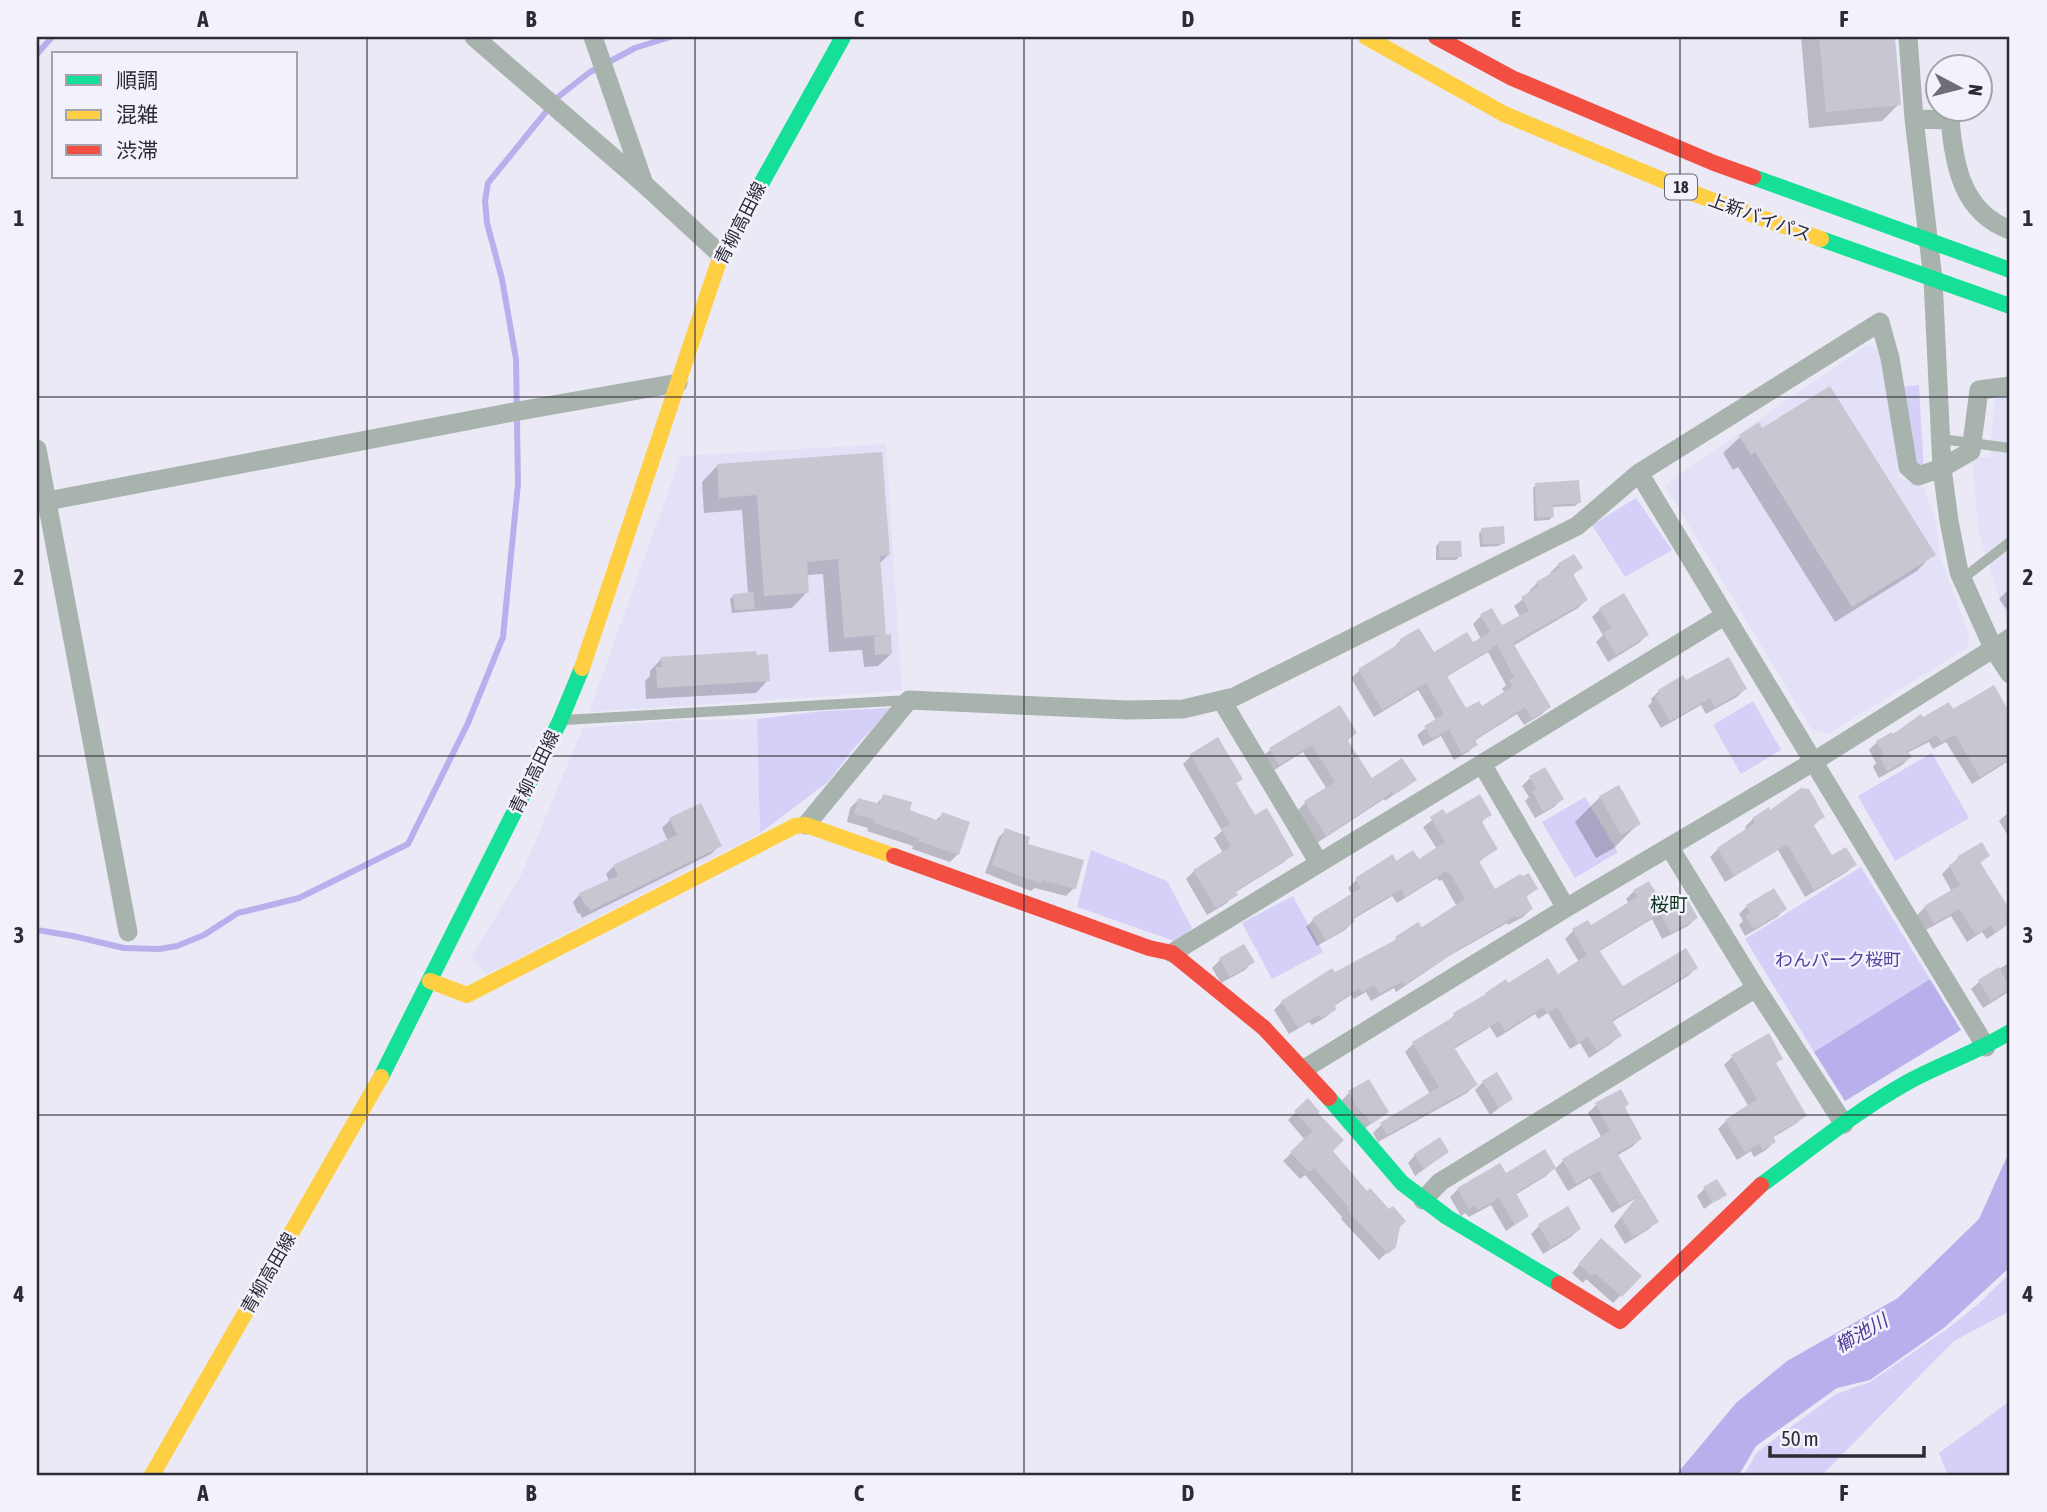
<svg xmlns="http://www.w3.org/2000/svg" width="2047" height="1512" font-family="'Asap Condensed','Noto Sans JP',sans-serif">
  <rect width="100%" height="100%" fill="#eae9f5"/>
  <path fill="#e3e1f7" d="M1868,344L1882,351L1899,477L1924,488L1936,521L1940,557L1969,635L1967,648L1828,734L1812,730L1665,485Z
    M2010,393V615L2006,618L1979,534L1972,459L1990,457L1995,395Z
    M886,444L902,691L589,712L681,456Z
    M757,719L760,833L487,974L471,958L522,873L583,728L667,721Z"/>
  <path fill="#d4d0f7" d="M1919,385L1924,473L1918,475L1900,387Z
    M1636,498L1672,550L1625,577L1592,525Z
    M1753,701L1781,750L1741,774L1713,725Z
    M892,708L853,749L828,782L760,833L757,719L822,711Z
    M1932,753L1969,818L1895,861L1858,796Z
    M1585,797L1618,852L1575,878L1542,822Z
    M1091,850L1167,881L1192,928L1177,942L1077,907Z
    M1861,867L1930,979L1814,1052L1745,939Z
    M1293,896L1323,952L1272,979L1242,923Z
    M2010,1273V1311L1954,1341L1822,1475H1744L1757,1452L1836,1394L1870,1382L1950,1327L1977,1305Z
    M2010,1401V1475H1945L1947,1473L1939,1453Z"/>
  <path fill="#b8b0ec" d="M1930,979L1961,1030L1845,1101L1814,1052Z
    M2010,1150V1267L1945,1327L1870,1380L1837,1388L1756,1446L1739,1475H1676L1736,1403L1787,1361L1898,1298L1979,1219Z"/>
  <path fill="#0003" fill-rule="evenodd" d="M1801,37H1893L1899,104L1882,121L1809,128Z
    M1758,425L1762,431L1933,554L1917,571L1835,622L1738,467L1733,470L1723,453L1740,437Z
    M717,466L888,555L879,564L884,634L880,637L891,654L878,666L864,667L862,650L829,652L823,574L806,575L807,592L792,608L732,613L730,599L734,595L748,594L742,510L704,513L702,482Z
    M1536,485L1579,502L1575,506L1552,507V517L1549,520L1534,521L1533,488Z
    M1482,530L1503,543L1499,546L1480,547L1479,533Z
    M1439,543L1460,556L1456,560H1436V546Z
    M1558,565L1580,568L1572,576L1586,600L1578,608L1513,646L1549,707L1541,715L1524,725L1517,714L1474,741L1476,744L1468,752L1454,760L1441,736L1423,746L1417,735L1436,720L1418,690L1374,717L1351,678L1359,671L1393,648L1401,640L1433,655L1472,644L1481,639L1473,624L1481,616L1491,610L1502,628L1520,617L1514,606L1531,593L1529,591L1537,583L1551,575L1550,573ZM1488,652L1506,685L1502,689L1505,693L1481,708L1467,710L1446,677Z
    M2010,588V614L1999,599Z
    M1623,595L1647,635L1639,643L1608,662L1596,642L1603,635L1592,617L1600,609Z
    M662,658L768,680L756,693L646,699L645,681L650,676V671Z
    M1686,683L1745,689L1737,697L1706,714L1701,705L1661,728L1648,706L1652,702L1651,699L1659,691Z
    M1339,707L1355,733L1347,741L1371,780H1414L1385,801L1384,799L1317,843L1297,811L1305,803L1327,789L1303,752L1271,772L1262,757L1270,750Z
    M1952,711L2001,717L2010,733V760L1972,784L1946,742L1933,749L1929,742L1907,753L1910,757L1902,765L1879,778L1873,767L1876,763L1869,750L1877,742L1892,737L1922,719Z
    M1191,756L1241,779L1235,784L1254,817L1292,854L1284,862L1234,893L1227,903L1207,915L1186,879L1194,871L1223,853L1214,838L1222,831L1183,764Z
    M1530,778L1562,799L1554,807L1535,818L1525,801L1529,797L1522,786Z
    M884,796L907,811L935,821L943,814L958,854L950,862L912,849L913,846L867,831L868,828L847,822L850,808L858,800L876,804Z
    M1600,797L1639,823L1614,848L1596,858L1575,822Z
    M2010,811V832L2007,834L1999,821Z
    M1443,812L1445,816L1489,814L1482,822L1496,848L1478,863L1494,891L1536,889L1525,898L1531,909L1523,917L1508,925L1507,923L1449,956L1396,992L1394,988L1371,1001L1366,992L1354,999L1351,995L1334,1006L1335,1009L1326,1017L1312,1025L1309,1022L1289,1034L1274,1010L1282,1002L1331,970L1334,975L1391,944L1397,938L1421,929L1457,907L1442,880L1439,881L1437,878L1397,903L1392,896L1352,920L1353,922L1345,930L1317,946L1306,927L1314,919L1352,895L1348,888L1356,880L1392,857L1396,863L1418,862L1437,849L1423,827Z
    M1770,813L1823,817L1813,826L1832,857L1855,864L1847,872L1805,897L1778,850L1725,882L1710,857L1718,849L1747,831L1745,827L1753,819Z
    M670,820L719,846L711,854L582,918L580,913L578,914L573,902L580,894L609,881L606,874L614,866L668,841L662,828Z
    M1006,830L1025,845L1074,888L1066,896L1035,888L1031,891L985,873L998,838Z
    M1988,856L1979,864L2010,913V923L1987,939L1982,932L1967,942L1951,916L1926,930L1917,915L1925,907L1952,892L1942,874L1959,857Z
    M1774,890L1785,909L1777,917L1745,936L1739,925L1743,921L1739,914L1747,906Z
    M1634,891L1663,909L1696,918L1688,926L1662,939L1652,919L1598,952L1622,989L1696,968L1688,976L1612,1022L1620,1035L1612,1043L1589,1058L1580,1043L1570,1049L1548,1013L1538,1019L1535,1014L1497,1038L1490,1027L1454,1049L1475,1085L1467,1093L1378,1142L1373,1133L1381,1125L1430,1094L1405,1052L1413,1044L1447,1023L1454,1015L1508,985L1557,976L1579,962L1565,939L1573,931L1591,928L1629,904L1626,899Z
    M1220,960L1252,962L1245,970L1221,983L1212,968Z
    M2010,962V991L1983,1008L1971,989L1979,982Z
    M1732,1057L1781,1058L1775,1064L1805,1115L1797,1123L1772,1138L1774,1142L1766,1150L1754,1157L1751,1151L1737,1160L1718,1129L1726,1121L1749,1107L1724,1065Z
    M1368,1082L1386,1112L1363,1130L1341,1101L1349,1093Z
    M1483,1082L1511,1099L1490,1115L1475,1090Z
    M1620,1091L1627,1104L1623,1108L1640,1139L1632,1147L1616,1156L1657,1221L1649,1229L1625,1244L1614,1226L1636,1198L1612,1213L1590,1178L1568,1191L1554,1168L1546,1176L1515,1195L1527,1216L1506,1231L1491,1205L1469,1217L1465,1213L1461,1216L1450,1197L1458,1189L1499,1165L1505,1175L1544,1152L1555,1169L1563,1161L1602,1138L1588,1113L1596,1105Z
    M1308,1101L1331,1151L1394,1246L1379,1260L1341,1219L1342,1217L1305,1175L1300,1179L1283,1161L1305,1140L1288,1120Z
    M1447,1152L1415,1176L1408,1163L1415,1155Z
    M1705,1188L1724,1194L1704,1209L1697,1196Z
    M1567,1208L1579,1229L1571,1237L1543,1254L1531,1234L1539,1226Z
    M1593,1249L1640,1276L1613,1303L1586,1279L1583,1283L1572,1273Z"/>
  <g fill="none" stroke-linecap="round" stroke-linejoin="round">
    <path stroke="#b8b0ec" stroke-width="6" d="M37,54L52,37
      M37,930L73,936L124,948L159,949L177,946L204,935L238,913L299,898L408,844L468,723L503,637L518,484L516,359L502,279L487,223L485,201L488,183L558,97L590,72L635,48L670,37"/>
  </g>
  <path fill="#c8c7d1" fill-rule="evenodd" d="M1819,37H1895L1901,105L1826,112Z
    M1830,386L1936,555L1852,607L1755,452L1751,455L1739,435L1759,422L1762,428Z
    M882,452L890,555L880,556L886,634L844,638L838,559L807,562L809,593L764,596L757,495L719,498L717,464Z
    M1579,480L1581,503L1553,505L1554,517L1537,518L1535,483Z
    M1504,526L1505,544H1483L1481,528Z
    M1439,541H1461L1462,557H1439Z
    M1574,554L1583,568L1573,574L1588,600L1513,643L1551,707L1532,719L1525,707L1475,739L1478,745L1462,754L1449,729L1432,739L1424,726L1444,714L1426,683L1382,710L1358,669L1402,642L1400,639L1419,628L1434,652L1467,632L1473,642L1490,632L1480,614L1492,608L1502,625L1529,611L1521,597L1539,586L1536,582L1560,568L1557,564ZM1497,645L1514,677L1509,680L1513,686L1482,706L1479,701L1466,708L1447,676Z
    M753,592L755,609L735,610L733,594Z
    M1624,593L1649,635L1616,655L1603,633L1611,628L1599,608Z
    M891,634L892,654L875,655L874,636Z
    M756,651L757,655L768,654L770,681L657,688L656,667H662L661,657Z
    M1729,657L1747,689L1715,707L1710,698L1670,721L1655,696L1660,694L1658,690L1683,675L1686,680Z
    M1994,685L2010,713V759L1980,777L1955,735L1941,742L1937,735L1908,751L1912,757L1887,771L1880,757L1884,755L1876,741L1892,732L1893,734L1921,714L1923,717L1949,702L1953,709Z
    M1340,705L1357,733L1347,739L1372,778L1402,758L1417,780L1394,795L1392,792L1326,836L1304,801L1335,782L1312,745L1279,765L1269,748Z
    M1218,737L1243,779L1236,783L1255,815L1267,808L1294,855L1235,891L1238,895L1216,908L1193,870L1231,846L1221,829L1230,824L1190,754Z
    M1545,767L1564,799L1543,812L1532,791L1536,789L1529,776Z
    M1619,785L1641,824L1621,835L1599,796Z
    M1801,788L1809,789L1825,817L1813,824L1832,855L1846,847L1857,865L1814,890L1787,844L1734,876L1717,848L1755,823L1752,818L1769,807L1770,810Z
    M883,794L912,802L910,810L939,821L942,812L970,822L959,855L918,841L919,838L874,823L875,820L854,814L858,798L880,804Z
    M1480,794L1492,815L1481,821L1498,849L1479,861L1495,889L1520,874L1523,876L1529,873L1538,889L1526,896L1533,909L1517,918L1515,916L1459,949L1405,985L1402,982L1379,994L1374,985L1362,992L1360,988L1335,1004L1336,1010L1321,1018L1318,1015L1298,1028L1281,1001L1332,968L1335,972L1397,939L1395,937L1418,922L1422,927L1465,899L1450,873L1448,874L1446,871L1405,897L1401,889L1353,918L1355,922L1326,940L1312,918L1361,888L1355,878L1393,854L1396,861L1413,850L1419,859L1445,842L1430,817L1443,809L1446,814Z
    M701,803L722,846L590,911L588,906L586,907L579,893L618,876L613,865L677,835L669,818Z
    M1005,828L1030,837L1028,844L1084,860L1076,889L1042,880L1041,884L992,865Z
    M1982,842L1990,856L1980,862L2010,910V923L1995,933L1991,925L1976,935L1959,909L1934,924L1924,906L1960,885L1949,865L1957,860L1958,856Z
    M1649,881L1664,906L1685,895L1698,918L1671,933L1660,913L1599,950L1623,986L1686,948L1698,968L1612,1020L1622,1036L1597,1051L1588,1037L1578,1043L1557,1007L1547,1013L1543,1007L1505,1031L1499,1021L1454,1047L1478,1085L1387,1135L1380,1123L1439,1087L1412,1042L1455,1016L1453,1013L1486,994L1485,993L1506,979L1508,983L1548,958L1558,974L1587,955L1572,929L1588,920L1591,925L1637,897L1633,890Z
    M1774,888L1787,909L1754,929L1745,916L1750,913L1746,905Z
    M1244,944L1255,962L1230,977L1219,958Z
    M1999,967L2010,989L1991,1001L1978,980Z
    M1769,1033L1783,1059L1776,1063L1807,1116L1773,1136L1776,1142L1763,1150L1759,1144L1745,1153L1725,1120L1757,1099L1731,1055Z
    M1497,1072L1513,1099L1499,1108L1482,1081Z
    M1369,1079L1389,1112L1372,1124L1355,1104L1348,1091Z
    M1621,1089L1629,1104L1625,1107L1642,1139L1617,1153L1659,1222L1633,1237L1621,1217L1638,1195L1620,1206L1599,1171L1576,1184L1562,1159L1610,1131L1595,1103Z
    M1308,1098L1320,1112L1318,1113L1344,1140L1333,1151L1367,1191L1370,1188L1389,1209L1393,1206L1406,1221L1400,1227L1396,1247L1388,1254L1347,1210L1349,1208L1314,1168L1309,1172L1290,1152L1312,1131L1294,1111Z
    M1440,1137L1449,1152L1424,1169L1414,1154Z
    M1545,1149L1556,1168L1516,1193L1529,1216L1515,1225L1499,1198L1478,1210L1474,1206L1469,1209L1457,1188L1500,1163L1506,1173Z
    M1717,1179L1727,1195L1713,1203L1703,1187Z
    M1568,1206L1581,1229L1551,1247L1538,1224Z
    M1601,1238L1642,1276L1622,1297L1595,1273L1592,1276L1578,1264Z"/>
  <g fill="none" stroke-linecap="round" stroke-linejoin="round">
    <path stroke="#a8b3ad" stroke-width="10" d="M1941,439L2010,448
      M1962,579L2010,542
      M564,720L909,700"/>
    <path stroke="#a8b3ad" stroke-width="19" d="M474,37L644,184L721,255
      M593,37L643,181
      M1908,37L1914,119L1933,279L1942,468L1949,521L1959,572L1994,650L2010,674
      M1914,119L1950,120C1954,165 1962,212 2010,230
      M37,449L128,932
      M1639,473L1986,1047
      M37,503L508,413L678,383
      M1222,701L1319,863
      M1482,764L1566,908
      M806,825L909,700L1128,710L1183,709L1234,697L1577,526L1639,473L1880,322L1890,358L1908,467L1918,476L1942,468L1971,451L1979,390L2010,386
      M1670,848L1756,988L1844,1124
      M1172,953L1724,616
      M1304,1069L1566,908L1813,762L2010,638
      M1423,1200L1440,1182L1756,988"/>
    <path stroke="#16e098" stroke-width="16" d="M1753,177L2010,270
      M757,191L843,37
      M1821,239L2010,306
      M381,1077L560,721L582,668
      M1329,1098L1402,1183L1447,1217L1559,1284
      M1761,1185C1809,1150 1856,1111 1908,1082C1941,1064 1977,1052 2010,1032"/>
    <path stroke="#ffcf43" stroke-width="16" d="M1366,37L1504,114L1703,197L1821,239
      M582,668L721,255L757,191
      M430,981L467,995L795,826L806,825L894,856
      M152,1475L381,1077"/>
    <path stroke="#f24e42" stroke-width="16" d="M1436,37L1512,78L1714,163L1753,177
      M894,856L1149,948L1172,953L1264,1028L1329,1098
      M1559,1284L1620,1321L1761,1185"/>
  </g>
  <path fill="none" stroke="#2d2c35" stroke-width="2" stroke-opacity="0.55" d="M367,37V1475M695,37V1475M1024,37V1475M1352,37V1475M1680,37V1475M37,397H2010M37,756H2010M37,1115H2010"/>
  <g text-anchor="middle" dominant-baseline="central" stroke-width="5" stroke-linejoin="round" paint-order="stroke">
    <rect fill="#f3f2fc" stroke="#686771" stroke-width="2" x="1665" y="174.5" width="32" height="25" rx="5"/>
    <g font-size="16" font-weight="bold" fill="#2d2c35">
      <text x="1681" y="187">18</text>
    </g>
    <g font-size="18" fill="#2d2c35" stroke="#f3f2fc">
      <text transform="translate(1760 217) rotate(20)">上新バイパス</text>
      <text transform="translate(740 223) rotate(-63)">青柳高田線</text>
      <text transform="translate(534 772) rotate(-64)">青柳高田線</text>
      <text transform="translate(268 1273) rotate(-60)">青柳高田線</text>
    </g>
    <g font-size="18" fill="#5743a0" stroke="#f3f2fc">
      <text x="1838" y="959">わんパーク桜町</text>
    </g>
    <g font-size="19" fill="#0b321c" stroke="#f3f2fc">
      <text x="1669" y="904">桜町</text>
    </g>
    <g font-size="19" font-style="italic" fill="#4e3894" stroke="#f3f2fc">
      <text transform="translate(1861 1333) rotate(-30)">櫛池川</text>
    </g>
  </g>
  <rect width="2047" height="1512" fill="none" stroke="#f3f2fc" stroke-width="77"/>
  <rect x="52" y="52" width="245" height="126" fill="#f3f2fc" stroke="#a4a3ac" stroke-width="2"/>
  <rect x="66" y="75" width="35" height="10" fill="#16e098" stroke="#a4a3ac" stroke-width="2"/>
  <text x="116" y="88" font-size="21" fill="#2d2c35">順調</text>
  <rect x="66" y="110" width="35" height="10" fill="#ffcf43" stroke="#a4a3ac" stroke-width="2"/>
  <text x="116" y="122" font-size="21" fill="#2d2c35">混雑</text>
  <rect x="66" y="145" width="35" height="10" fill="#f24e42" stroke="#a4a3ac" stroke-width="2"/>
  <text x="116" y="158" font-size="21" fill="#2d2c35">渋滞</text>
  <g transform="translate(1959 88) rotate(97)"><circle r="33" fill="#f3f2fc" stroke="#a4a3ac" stroke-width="2"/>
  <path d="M0-5L12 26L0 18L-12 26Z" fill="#6f6e78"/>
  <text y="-10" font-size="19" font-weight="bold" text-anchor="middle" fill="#2d2c35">N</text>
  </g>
  <path d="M1770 1446v10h154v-10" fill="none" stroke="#2d2c35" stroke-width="3.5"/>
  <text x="1781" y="1446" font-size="21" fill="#2d2c35" stroke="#f3f2fc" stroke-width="5" paint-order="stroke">50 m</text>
  <rect x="38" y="38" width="1970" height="1436" fill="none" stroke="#2d2c35" stroke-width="2.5"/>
  <g font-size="23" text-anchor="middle" font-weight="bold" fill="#2d2c35">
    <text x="203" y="27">A</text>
    <text x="531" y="27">B</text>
    <text x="859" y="27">C</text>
    <text x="1188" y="27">D</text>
    <text x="1516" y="27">E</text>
    <text x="1844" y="27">F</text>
    <text x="19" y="226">1</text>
    <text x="2028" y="226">1</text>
    <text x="19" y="585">2</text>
    <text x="2028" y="585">2</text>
    <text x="19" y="943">3</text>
    <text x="2028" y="943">3</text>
    <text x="19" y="1302">4</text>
    <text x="2028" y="1302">4</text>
    <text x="203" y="1501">A</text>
    <text x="531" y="1501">B</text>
    <text x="859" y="1501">C</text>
    <text x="1188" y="1501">D</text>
    <text x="1516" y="1501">E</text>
    <text x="1844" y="1501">F</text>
  </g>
</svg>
